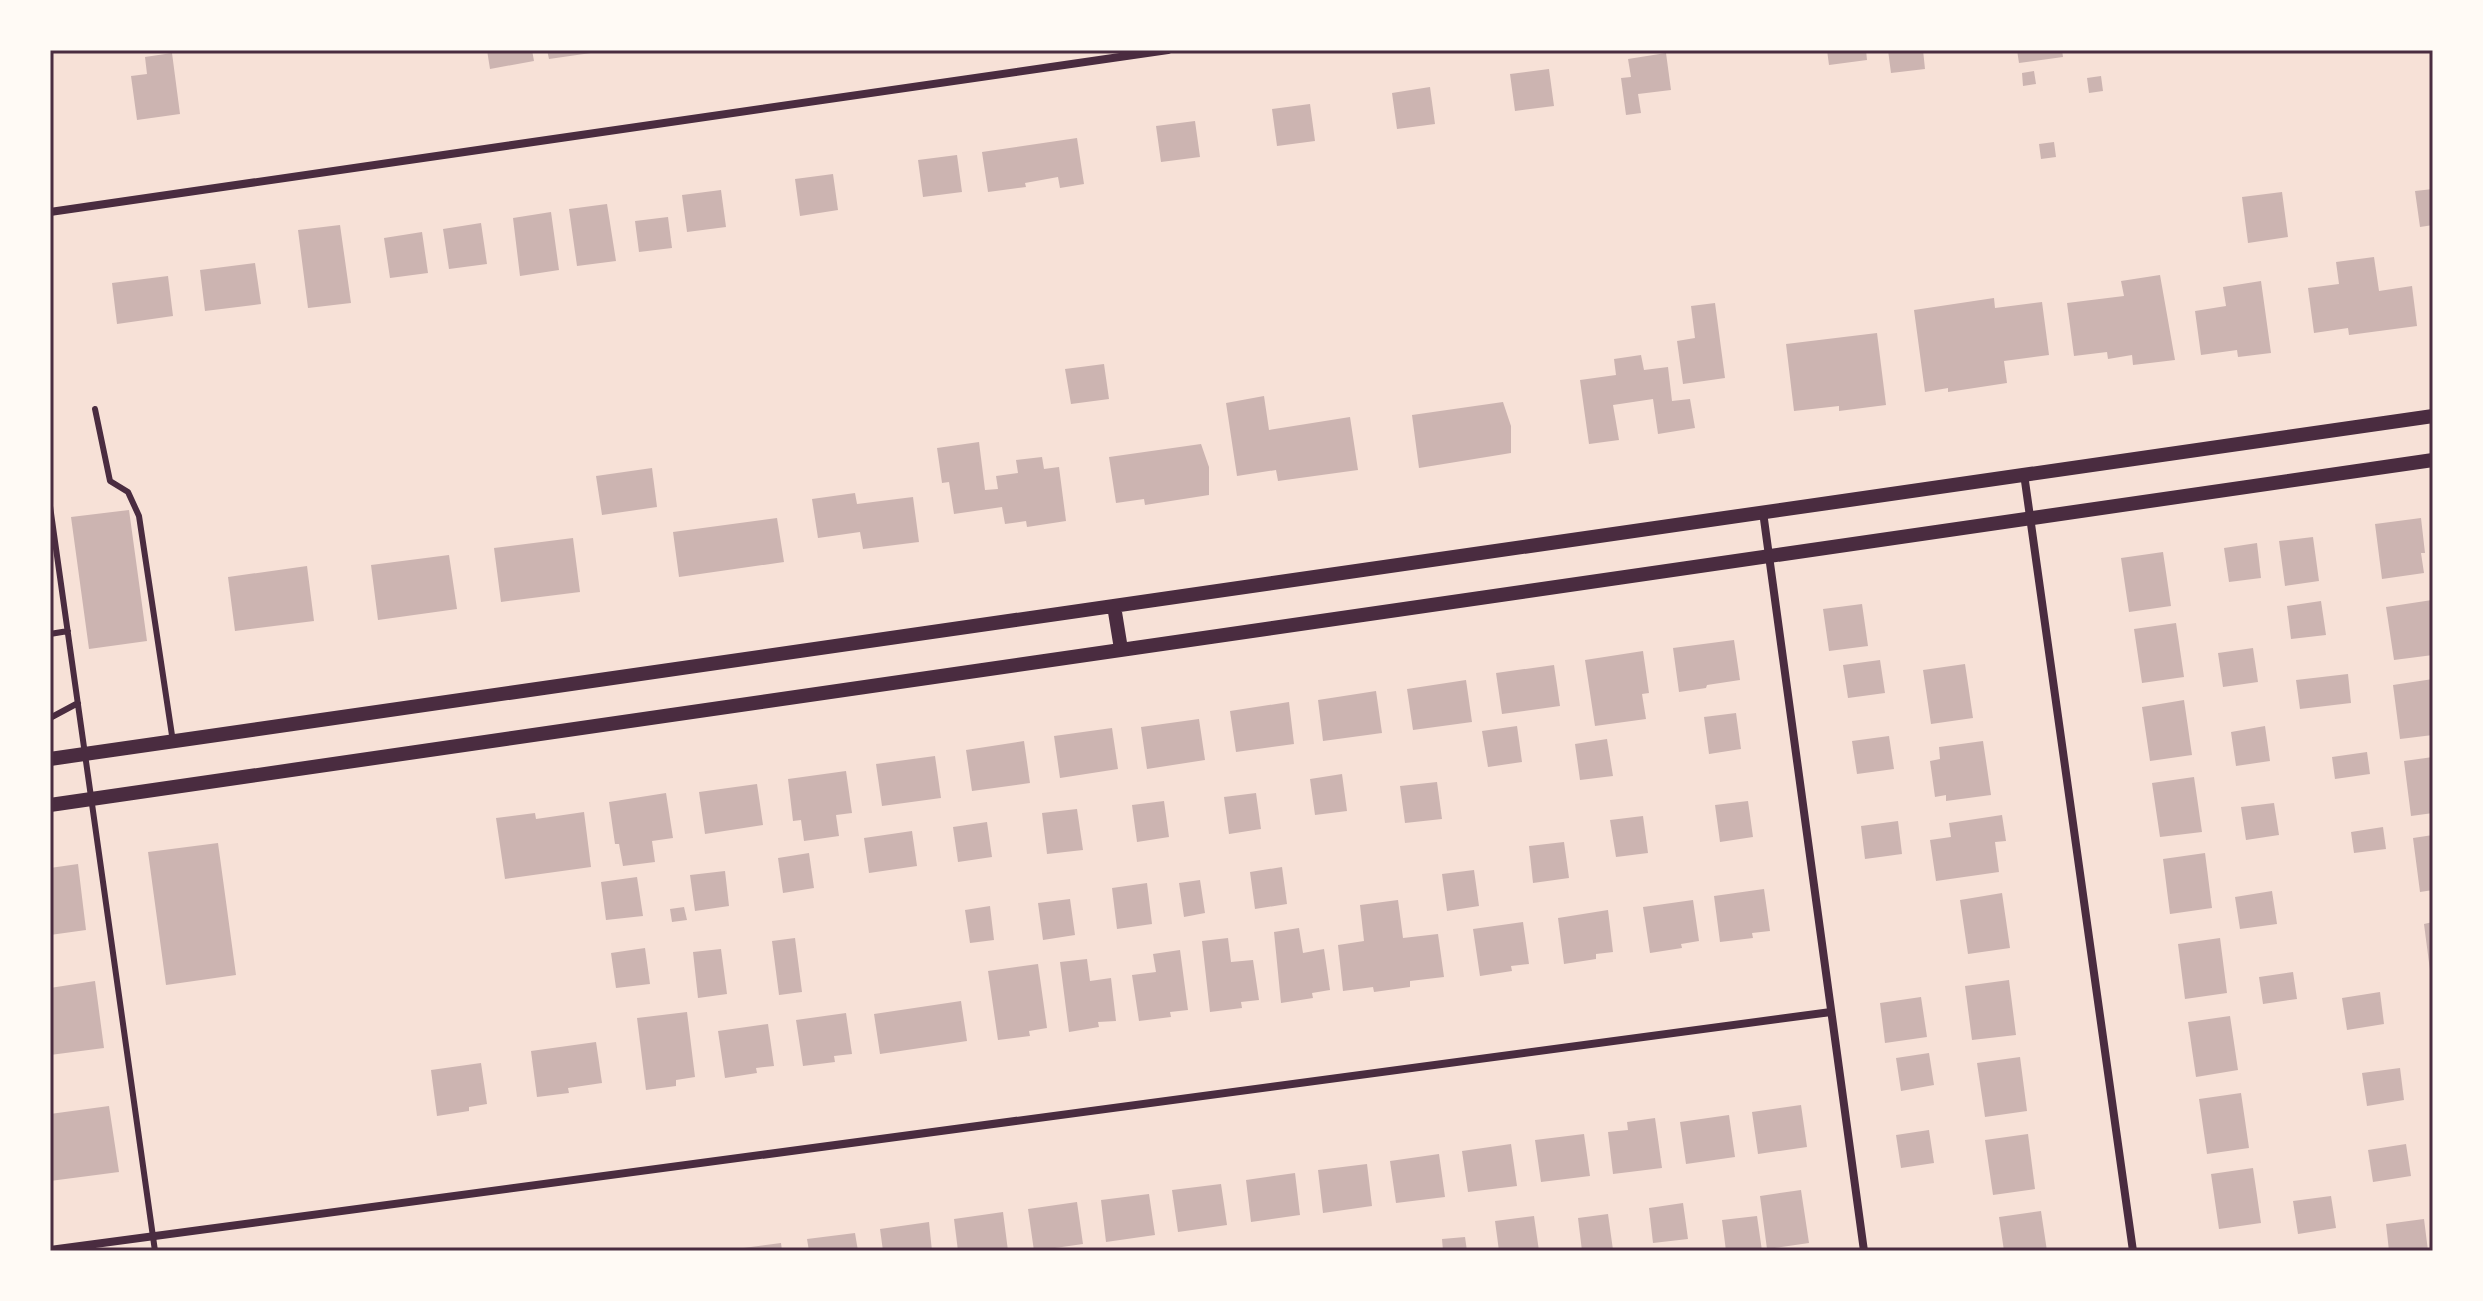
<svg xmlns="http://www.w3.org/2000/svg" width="2483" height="1301" font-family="'IBM Plex Serif',serif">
  <rect width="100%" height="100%" fill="#f7e1d7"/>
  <path fill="#ccb4b1" d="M487,50H532L534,61L490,69Z
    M547,50H598V52L549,59Z
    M1827,50H1866L1867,60L1829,65Z
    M1888,50H1923L1925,69L1891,73Z
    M2017,50H2062L2063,57L2019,63Z
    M172,53L180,114L137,120L131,76L147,74L145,57Z
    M1666,53L1671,90L1638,94L1641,113L1626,115L1621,78L1631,77L1628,59Z
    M1549,69L1554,106L1515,111L1510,74Z
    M2034,71L2036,84L2023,86L2022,73Z
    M2101,76L2103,91L2089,93L2087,78Z
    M1430,87L1435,124L1397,129L1392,93Z
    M1310,104L1315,141L1277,146L1272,109Z
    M1195,121L1200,157L1161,162L1156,126Z
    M1077,138L1084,184L1060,188L1058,177L1025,183L1026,187L988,192L982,152Z
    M2054,142L2056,157L2041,159L2039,144Z
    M957,155L962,192L923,197L918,160Z
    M833,174L838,210L800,216L795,179Z
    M2433,189V225L2420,227L2415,191Z
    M721,190L726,227L687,232L682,195Z
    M2282,192L2288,237L2248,243L2242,197Z
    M607,204L616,261L577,266L569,209Z
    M551,212L559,270L520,276L513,218Z
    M668,217L672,248L639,252L635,221Z
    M481,223L487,264L449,269L443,229Z
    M340,225L351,303L308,308L298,230Z
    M422,232L428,273L390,278L384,238Z
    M2374,257L2379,291L2412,286L2417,326L2349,335L2348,328L2314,333L2308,288L2339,284L2336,262Z
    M255,263L261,304L205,311L200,270Z
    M2160,275L2175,360L2133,365L2132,355L2108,359L2107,352L2074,356L2067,303L2124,296L2121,281Z
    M168,276L173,316L117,324L112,283Z
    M2261,281L2271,353L2238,357L2237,350L2201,355L2195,311L2226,306L2223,287Z
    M1994,298L1995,308L2042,302L2049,355L2004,361L2007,383L1948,392V388L1925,392L1914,310Z
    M1715,303L1725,378L1683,384L1677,341L1695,338L1691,306Z
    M1877,333L1886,405L1839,411V406L1794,411L1786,344Z
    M1641,355L1644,370L1668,367L1672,401L1690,399L1695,428L1658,434L1653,399L1613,405L1619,440L1589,444L1580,380L1616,375L1614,359Z
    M1104,364L1109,399L1071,404L1065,369Z
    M1264,396L1269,430L1350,417L1358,470L1278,481L1276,470L1237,476L1226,403Z
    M1503,402L1511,426V453L1419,468L1412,415Z
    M979,442L985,490L998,489L996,476L1018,473L1016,460L1042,457L1044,469L1059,467L1066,521L1027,527L1026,521L1005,524L1002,507L954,514L949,482L942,483L937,448Z
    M1201,444L1209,467V495L1145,505L1144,499L1116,503L1109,457Z
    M652,468L657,507L602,515L596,476Z
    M855,493L857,504L913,497L919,542L863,549L860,532L818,538L812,499Z
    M129,510L147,641L89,649L71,517Z
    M777,518L784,562L679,577L673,532Z
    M2421,518L2425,553H2421L2424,573L2382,579L2375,524Z
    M2313,537L2319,581L2285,586L2279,541Z
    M573,538L580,592L501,602L494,548Z
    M2257,543L2261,578L2229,582L2224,548Z
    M2163,552L2171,606L2129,612L2121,558Z
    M449,555L457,609L378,620L371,565Z
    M307,566L314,621L235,631L228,577Z
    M2432,600L2433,655L2394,660L2386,607Z
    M2321,601L2326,635L2291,639L2287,606Z
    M1862,604L1868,646L1829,651L1823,609Z
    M2176,623L2184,677L2142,683L2134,629Z
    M1734,640L1740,680L1707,685L1706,688L1679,692L1673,648Z
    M2253,648L2258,682L2223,687L2218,653Z
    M1643,651L1649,693L1642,694L1646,719L1595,726L1585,660Z
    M1880,660L1885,693L1848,698L1843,665Z
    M1965,664L1973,718L1931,724L1923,670Z
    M1554,665L1560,706L1502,714L1496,673Z
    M2348,674L2351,703L2300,709L2296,680Z
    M2433,679V735L2400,739L2393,685Z
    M1466,680L1472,722L1413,730L1407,689Z
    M1376,691L1382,733L1323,741L1318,700Z
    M2184,700L2192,755L2150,761L2142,707Z
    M1289,702L1294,744L1236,752L1230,711Z
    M1736,713L1741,749L1709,754L1704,717Z
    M1199,719L1205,760L1147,769L1141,727Z
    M1517,726L1522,762L1488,767L1482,731Z
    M2265,726L2270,761L2236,766L2231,732Z
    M1112,728L1118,769L1060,778L1054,736Z
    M1889,736L1894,769L1857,774L1852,741Z
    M1607,739L1613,776L1580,780L1575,744Z
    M1024,741L1030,783L972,791L966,750Z
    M1983,741L1991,795L1946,801V795L1935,797L1930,761L1940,759L1939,747Z
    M2367,752L2370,774L2335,779L2332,757Z
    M935,756L941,798L882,806L876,764Z
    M2433,757V813L2411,816L2404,761Z
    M846,771L852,813L836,815L839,836L804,841L801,820L793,821L788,779Z
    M1342,774L1347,811L1315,815L1310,779Z
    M2194,777L2202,832L2160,837L2152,783Z
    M1437,782L1442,819L1405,823L1400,786Z
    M757,784L763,825L705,834L699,792Z
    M666,793L673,838L652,841L655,862L623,866L619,844H615L609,802Z
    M1256,793L1261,829L1229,834L1224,797Z
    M1164,801L1169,837L1137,842L1132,805Z
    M1748,801L1753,837L1720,842L1715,805Z
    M2274,803L2279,835L2246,840L2241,807Z
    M1077,809L1083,850L1047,854L1042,813Z
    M584,812L591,867L505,879L496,818L535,813L536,819Z
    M2002,815L2006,841L1995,842L1999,872L1936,881L1930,840L1951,837L1949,823Z
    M1643,816L1648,853L1616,857L1610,820Z
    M1898,821L1902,854L1865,859L1861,826Z
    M987,822L992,857L958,862L953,827Z
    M2383,827L2386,849L2354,853L2351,832Z
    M912,831L917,866L869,873L864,838Z
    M2433,835V890L2420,892L2413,838Z
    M1564,842L1569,878L1533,883L1529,846Z
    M218,843L236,975L166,985L148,852Z
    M809,853L814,888L783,893L778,858Z
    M2205,853L2212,908L2170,914L2163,859Z
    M78,864L86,930L50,935V868Z
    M1282,867L1287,904L1255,909L1250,872Z
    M1474,870L1479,906L1447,911L1442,874Z
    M725,871L729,906L695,911L690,875Z
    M637,877L643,916L606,920L601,882Z
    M1200,880L1205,913L1184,917L1179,883Z
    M1147,883L1152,924L1117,929L1112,888Z
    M1764,889L1770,931L1752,933L1753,938L1720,942L1714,896Z
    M2272,891L2277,924L2240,929L2235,897Z
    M2002,893L2010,948L1968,954L1960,900Z
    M1070,899L1075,935L1043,940L1038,903Z
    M1398,900L1403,938L1438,934L1444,977L1410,981V987L1374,992L1373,987L1343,991L1338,945L1364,941L1360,905Z
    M1693,900L1699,941L1681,944L1682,948L1650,953L1643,907Z
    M990,906L994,940L970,943L965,910Z
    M684,907L687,920L672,922L670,909Z
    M1608,910L1613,952L1596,954V959L1564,964L1558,918Z
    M1523,922L1529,964L1511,966L1512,971L1480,976L1473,929Z
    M2433,922V978H2431L2424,924Z
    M1299,928L1303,953L1324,949L1330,990L1312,993L1313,998L1281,1003L1274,932Z
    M795,938L802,992L779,995L772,941Z
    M1228,938L1231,962L1253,960L1259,1000L1241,1002L1242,1008L1210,1012L1202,941Z
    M2220,938L2227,993L2185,999L2178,944Z
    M645,948L650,984L616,988L611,953Z
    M721,949L727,994L698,998L693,952Z
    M1180,950L1188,1010L1170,1012L1171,1017L1139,1021L1132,975L1156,972L1153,954Z
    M1087,959L1090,981L1111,978L1116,1021L1098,1022L1099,1027L1069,1032L1060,962Z
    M1038,964L1047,1028L1029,1031L1030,1036L998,1040L988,971Z
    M2293,972L2297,999L2263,1004L2259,977Z
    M2009,980L2016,1035L1972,1040L1965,986Z
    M95,981L104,1048L50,1055V988Z
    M2380,992L2384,1024L2347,1030L2342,998Z
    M1921,997L1927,1037L1885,1043L1880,1003Z
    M961,1001L967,1041L880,1054L874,1014Z
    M687,1012L695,1077L676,1080V1086L646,1090L637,1018Z
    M846,1013L852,1054L834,1056L835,1062L803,1066L796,1020Z
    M2230,1016L2238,1070L2196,1077L2188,1022Z
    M768,1024L774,1066L756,1068L757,1073L725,1078L718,1031Z
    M596,1042L602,1083L568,1088L569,1093L537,1097L531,1051Z
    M1929,1053L1934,1085L1901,1091L1896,1058Z
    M2020,1057L2027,1111L1985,1117L1977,1063Z
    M481,1063L487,1104L469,1107V1111L437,1116L431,1070Z
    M2400,1068L2404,1100L2367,1106L2362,1073Z
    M2241,1093L2249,1148L2207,1154L2199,1099Z
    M1801,1105L1807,1147L1758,1154L1752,1112Z
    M109,1106L119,1172L50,1181V1114Z
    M1729,1115L1735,1157L1686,1164L1680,1122Z
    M1655,1118L1662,1168L1613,1174L1608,1132L1628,1130L1627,1122Z
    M1929,1130L1934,1163L1901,1168L1896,1135Z
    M1584,1134L1590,1176L1541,1182L1535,1140Z
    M2028,1134L2035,1189L1993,1195L1985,1140Z
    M1511,1144L1517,1186L1468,1192L1462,1151Z
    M2406,1144L2411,1176L2373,1182L2368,1150Z
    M1439,1154L1445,1197L1396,1203L1390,1161Z
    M1367,1164L1372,1206L1323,1213L1318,1170Z
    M2253,1168L2261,1223L2219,1229L2211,1174Z
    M1295,1173L1300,1215L1251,1222L1246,1180Z
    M1221,1184L1227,1225L1178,1232L1172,1190Z
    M1801,1190L1809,1243L1767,1249L1760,1196Z
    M1149,1194L1155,1235L1106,1242L1101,1200Z
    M2331,1196L2336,1228L2298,1234L2293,1201Z
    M1077,1202L1083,1244L1034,1251L1028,1209Z
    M1683,1203L1688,1239L1653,1243L1649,1208Z
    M2041,1211L2047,1251H2004L1999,1217Z
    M1003,1212L1008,1251H958L954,1219Z
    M1608,1214L1613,1250L1582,1251L1578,1218Z
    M1534,1216L1539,1251H1499L1495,1221Z
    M1757,1216L1762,1251H1726L1722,1220Z
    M2424,1219L2428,1251H2389L2386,1224Z
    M929,1222L932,1251H883L880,1229Z
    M855,1233L858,1251H809L807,1239Z
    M1465,1237L1467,1251H1443L1442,1239Z
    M781,1243L782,1251H736V1249Z"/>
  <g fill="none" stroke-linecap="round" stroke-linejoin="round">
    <path stroke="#4a2c40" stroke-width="6" d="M95,409L110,481L128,492L139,516L173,742
      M50,506L155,1251
      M50,634L68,631
      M50,718L78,703"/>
    <path stroke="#4a2c40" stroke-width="8" d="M50,212L1168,50
      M2024,474L2133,1251
      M1763,512L1864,1251
      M50,1250L1831,1012"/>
    <path stroke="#4a2c40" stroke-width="14" d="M1114,606L1121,649
      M50,759L2433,416
      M50,805L2433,460"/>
  </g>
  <rect width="2483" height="1301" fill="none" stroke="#fffaf5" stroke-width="104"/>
  <rect x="52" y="52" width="2379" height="1197" fill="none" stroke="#4a2c40" stroke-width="3"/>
</svg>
